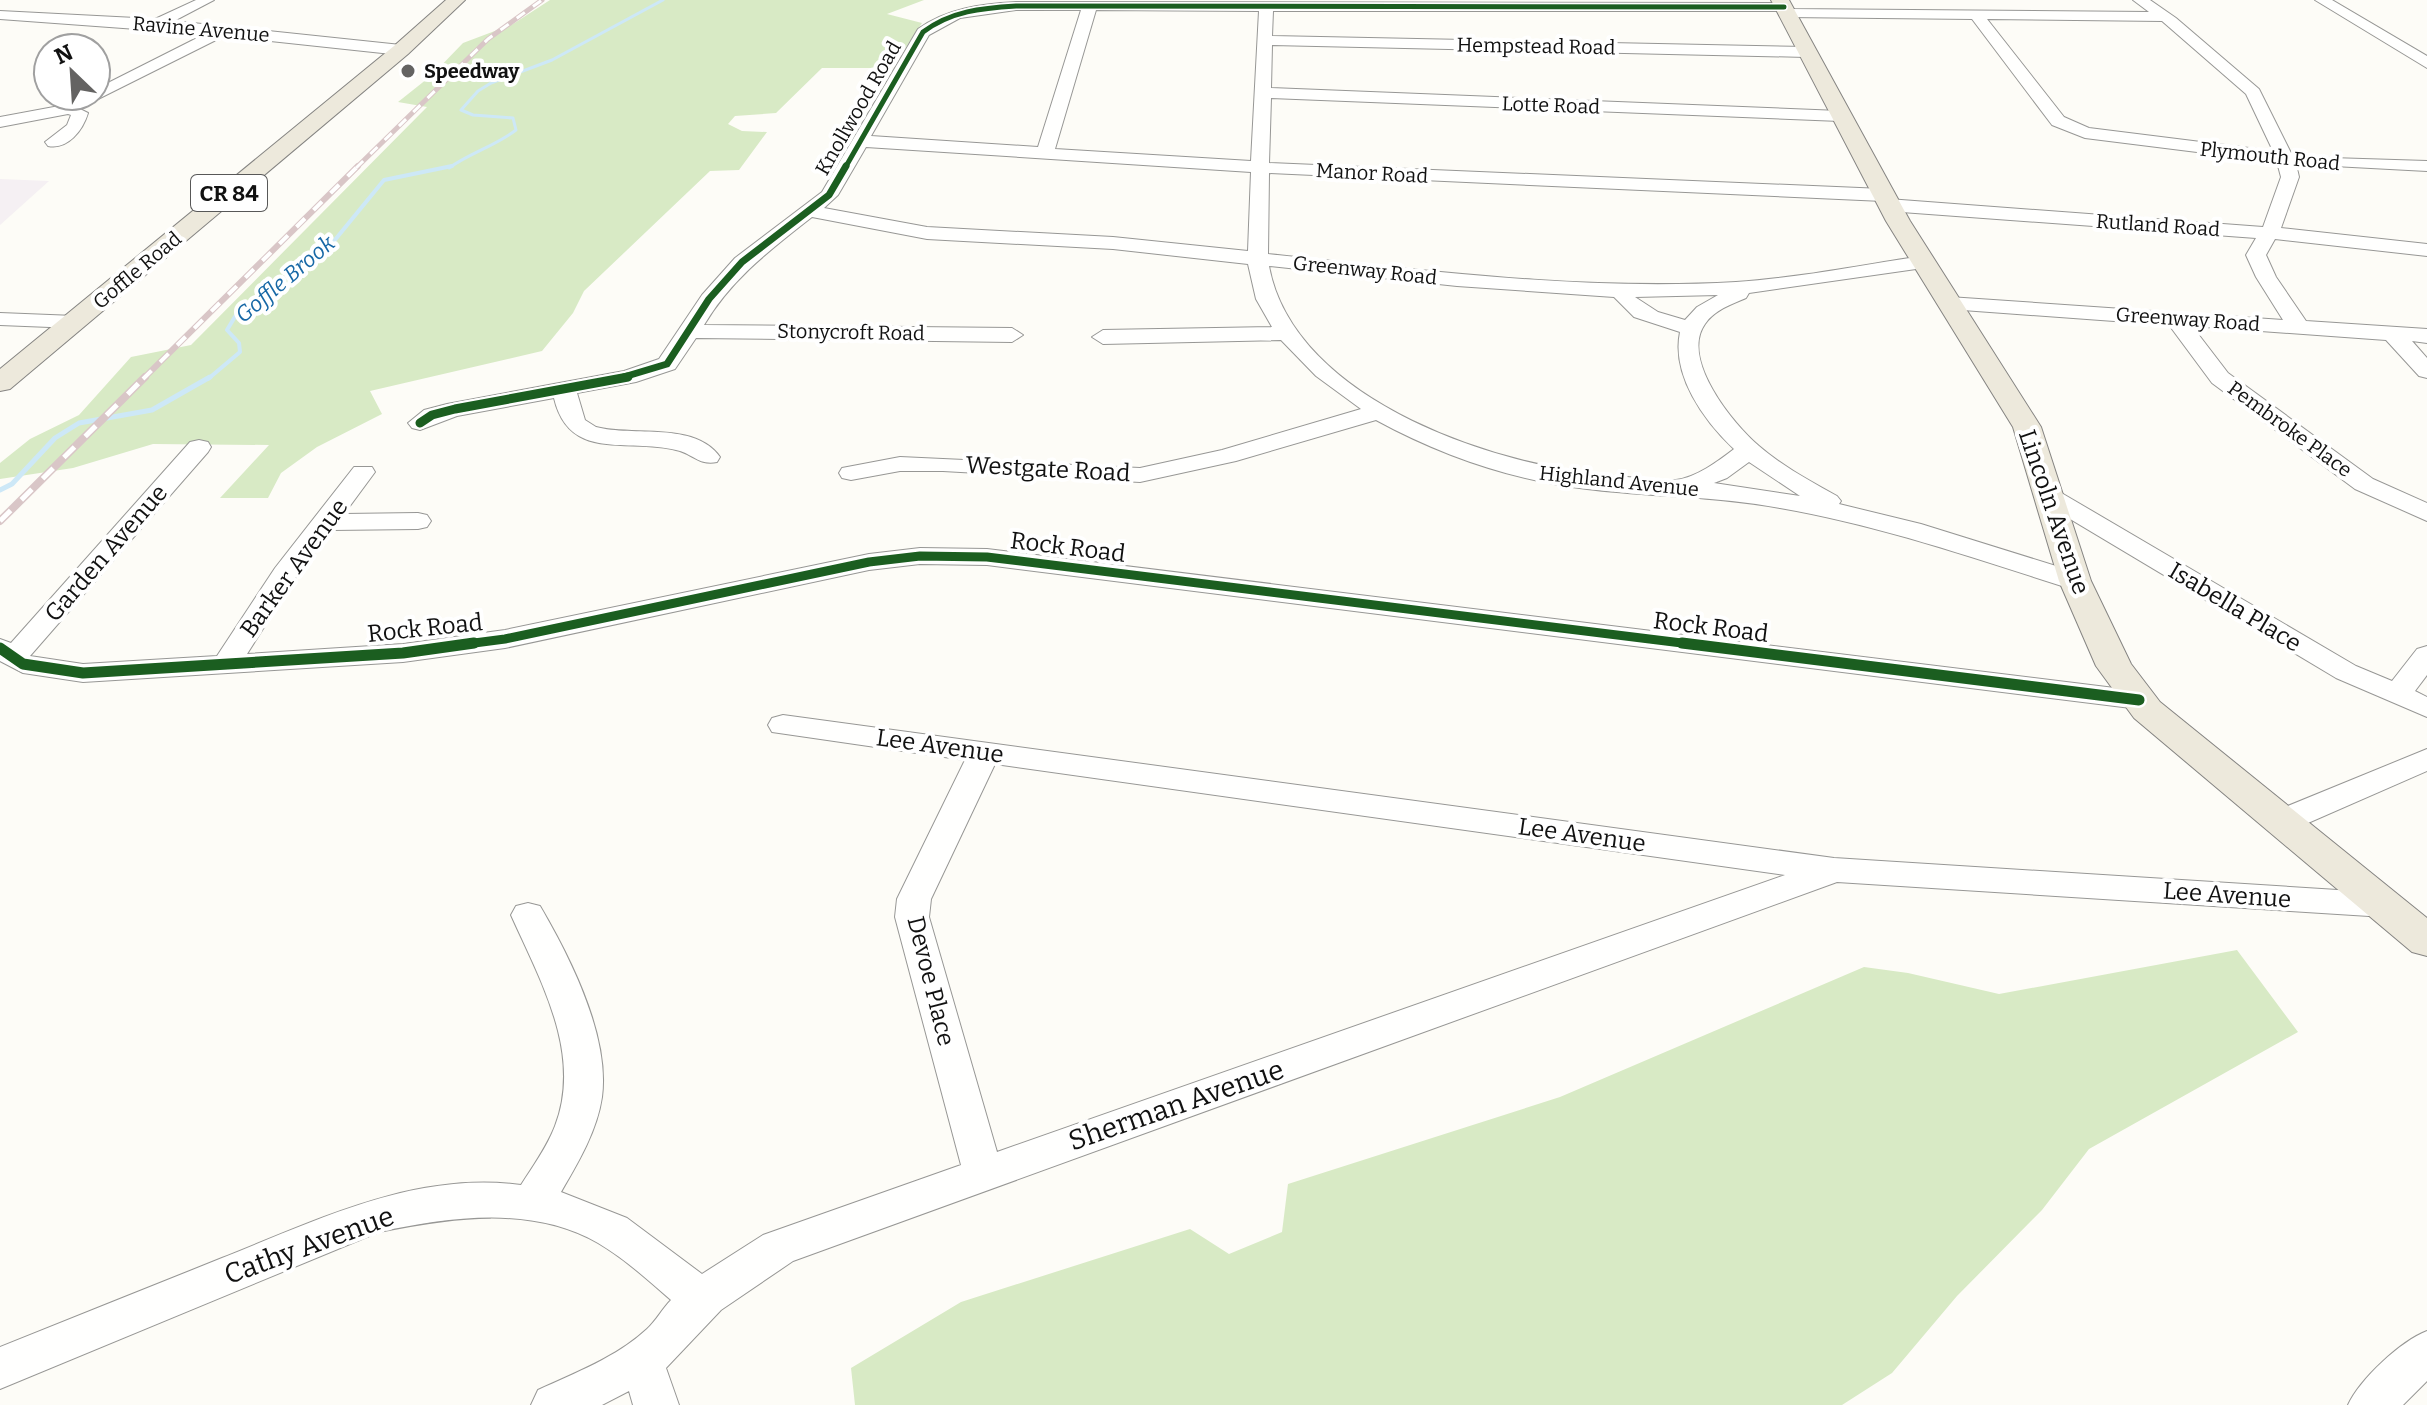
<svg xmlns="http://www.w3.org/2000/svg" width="2427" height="1405" font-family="Bitter,serif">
  <rect width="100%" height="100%" fill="#fdfcf7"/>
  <path fill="#f5f0f3" d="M0,179L49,181L0,225Z"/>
  <path fill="#d8eac5" d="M550,0H924L887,14L922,23L892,68H822L776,113L735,116L728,124L742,131L767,132L739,170L710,171L584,291L573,313L542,351L370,391L382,414L317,447L281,473L268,498H220L269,445L153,444L73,468L0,479V463L30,439L79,415L131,357L191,345L427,107L398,102L432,75L463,43L513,24Z
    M2237,950L2298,1032L2089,1149L2042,1210L1957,1296L1892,1373L1842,1405H855L851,1368L961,1302L1190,1229L1229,1254L1282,1232L1288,1184L1560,1097L1864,967L1908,973L1999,994Z"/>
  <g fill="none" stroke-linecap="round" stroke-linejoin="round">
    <path stroke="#cde8f7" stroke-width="3" d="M449,168C470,153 495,146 516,130L513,118L473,115L461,110L478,91L491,83L552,60L663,0"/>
    <path stroke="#cde8f7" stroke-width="4" d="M208,379L240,352L239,343L227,330L236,315L274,289L290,273L301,270L325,252L384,180L452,166"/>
    <path stroke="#cde8f7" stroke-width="5" d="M0,490L12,484L55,438L79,423L152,410L210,377"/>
    <g stroke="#979795" stroke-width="2">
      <path id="minor" d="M196,0H214L174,21L401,45L409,50L401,55L224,36L96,100L88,96H96V89L205,34L0,19V11L155,19Z
        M2133,0H2150L2176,18L2259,89L2291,153L2331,158L2427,161V171L2296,164L2299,177L2281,228L2427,244V256L2275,239L2266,255L2276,277L2306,321L2427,329V343L2412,341L2427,358V378L2419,376L2386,340L2192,326L2228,373L2373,479L2427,503V521L2355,489L2212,383L2169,325L1949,309L1938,303L1949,297L2283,320L2256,277L2246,255L2256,238L1888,211L1879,205L1883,201L1269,173L1268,254C1423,270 1579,291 1736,282C1798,278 1861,265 1923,256L1930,258L1933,262L1923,268L1749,293L1746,298C1732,304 1714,310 1705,324C1680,359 1733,424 1759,446C1782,466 1810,481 1837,496L1841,501L1839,504L1921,524L2085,575L2089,581L2085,587H2065C1971,557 1878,525 1780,508C1716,496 1651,497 1587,489C1512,480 1442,456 1376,420L1236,461L1140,482L943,471H900L851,480L842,478L839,473L842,468L900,457L1140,468L1222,450L1361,409L1316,376L1281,340L1103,344L1092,337L1103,330L1272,327L1256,299L1248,264L1113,249L927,239L812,217C770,250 731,279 704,325L1012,328L1023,335L1012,342L696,338L675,369L636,382L577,393L585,420L596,427C633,437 695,421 720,457L717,462C699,466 692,453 676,450C627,438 569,462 554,398L457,416L420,430L412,428L408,423L424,410L447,404L624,371L659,359L702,295L735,258L822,192L918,29C947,8 981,4 1016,2L1784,3L1789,4L1790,9L2149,12ZM1016,10H1081L1038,147L871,136L929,35L960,18ZM1096,10L1259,11L1251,161L1055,149ZM1273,11H1781L1782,16L1787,17L1972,19L2052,125L2085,138L2277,162L2281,177L2263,227L1888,199L1892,195L1883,189L1269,163L1271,98L1840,121L1848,116L1840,111L1271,88L1272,45L1806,57L1814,52L1806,47L1272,36ZM1987,19L2162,21L2246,94L2273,151L2089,128L2064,117ZM866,147L1251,172L1248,251L1113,237L927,227L824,208L838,195ZM1269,266L1457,286L1614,297L1634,317L1680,332C1671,375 1704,421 1734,449C1717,462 1697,477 1676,480C1661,482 1642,478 1627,477C1506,471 1294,403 1269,266ZM1718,295L1697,307L1685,320L1658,312L1635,297ZM1749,462L1800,496L1714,483L1727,478Z
        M2315,0H2332L2427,56V68Z
        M70,104L88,113C83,130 68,150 48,146L45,142L67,125L71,115L68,114L0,127V117Z
        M0,313L75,316L86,322L75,328L0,325Z
        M199,440L208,442L211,447L208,452L30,656L83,664L217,656L275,568L354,467H372L375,472L344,514L418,513L427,515L431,521L427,527L418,529L332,530L296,577L247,654L403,644L505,630L869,554L920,548L987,549L2139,691L2150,693L2154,700L2150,707L2139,709L987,565L920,564L869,570L505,648L403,662L83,682L23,673L0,661V639L11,643L190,442Z
        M2049,488L2058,491L2356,666L2392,681L2417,649L2427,646V675L2415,691L2427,697V717L2336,678L2040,501L2036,496L2040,491Z
        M783,715L1834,858L2385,893L2397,896L2402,905L2397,914L2385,917L1837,882L793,1261L721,1310L666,1368L679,1405H633L629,1391L602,1405H531L538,1390C575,1373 617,1357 647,1329C656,1321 662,1309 671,1300C648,1280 625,1259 598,1243C532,1205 450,1217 379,1232L0,1389V1347C74,1317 148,1288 222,1258C318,1220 415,1171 521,1185C533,1166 547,1147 555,1126C583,1054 540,980 511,915L516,906L528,903L540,906C570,957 610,1037 602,1097C597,1131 578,1163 561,1192L627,1218L702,1274L763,1235L961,1165L895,917L897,899L965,760L772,732L768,725L772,718ZM995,764L1785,875L997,1152L929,917L931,899Z
        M2427,749V771L2292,830L2280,833L2268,830L2264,822L2268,814Z
        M2427,1331V1381L2403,1405H2348C2360,1379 2401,1341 2427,1331Z"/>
    </g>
    <g stroke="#858482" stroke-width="2">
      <path id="major" d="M446,0H465L408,54L10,389L0,391V369L394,46Z
        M1771,0H1789L1910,221L2041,427L2091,581L2131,664L2160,702L2427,918V956L2412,952L2134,718L2096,666L2059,581L2013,427L1886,221Z"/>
    </g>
    <use href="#minor" fill="#fffffe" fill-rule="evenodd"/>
    <use href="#major" fill="#ede9dc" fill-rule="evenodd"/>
    <g stroke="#d9c6c7" stroke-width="5">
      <path id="rail-far2" d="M356,168L488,39L542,0"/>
    </g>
    <g stroke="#d9c6c7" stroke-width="6">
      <path id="rail-far1" d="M143,379L358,166"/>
    </g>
    <g stroke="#d9c6c7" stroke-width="8">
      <path id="rail" d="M0,521L145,377"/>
    </g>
    <use href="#rail-far2" stroke="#fff" stroke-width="3" stroke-dasharray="10" stroke-linecap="butt"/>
    <use href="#rail-far1" stroke="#fff" stroke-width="4" stroke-dasharray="12" stroke-linecap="butt"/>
    <use href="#rail" stroke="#fff" stroke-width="5" stroke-dasharray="15" stroke-linecap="butt"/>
    <g stroke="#fff" stroke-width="8">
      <path id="cycleway-far3" d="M845,168L923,32C951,11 982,8 1016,6L1784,7"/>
    </g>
    <g stroke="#fff" stroke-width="10">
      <path id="cycleway-far2" d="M617,379L667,364L709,299L742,262L829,195L846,166"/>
    </g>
    <g stroke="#fff" stroke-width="13">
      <path id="cycleway-far1" d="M420,423L432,415L455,409L628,377
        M459,645L505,639L869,562L920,556L987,557L1698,645"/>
    </g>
    <g stroke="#fff" stroke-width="16">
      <path id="cycleway" d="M1682,643L2139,700
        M0,648L23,664L83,673L403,653L474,643"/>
    </g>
    <use href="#cycleway-far3" stroke="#1b5e20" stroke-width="5"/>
    <use href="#cycleway-far2" stroke="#1b5e20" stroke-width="7"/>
    <use href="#cycleway-far1" stroke="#1b5e20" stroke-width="9"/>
    <use href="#cycleway" stroke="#1b5e20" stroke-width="11"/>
  </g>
  <circle fill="#646362" stroke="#fff" stroke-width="3" cx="408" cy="71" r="8"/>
  <g text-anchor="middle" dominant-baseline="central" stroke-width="8" stroke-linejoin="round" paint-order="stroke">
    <g font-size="20" fill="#111" stroke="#fff">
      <text transform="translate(201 29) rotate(5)">Ravine Avenue</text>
      <text transform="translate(1536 46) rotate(1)">Hempstead Road</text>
      <text transform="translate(1551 105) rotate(2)">Lotte Road</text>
      <text transform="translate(858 108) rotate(-60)">Knollwood Road</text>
      <text transform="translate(2270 156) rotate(6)">Plymouth Road</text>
      <text transform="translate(1372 173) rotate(3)">Manor Road</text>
      <text transform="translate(2158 225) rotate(4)">Rutland Road</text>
      <text transform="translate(137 270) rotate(-40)">Goffle Road</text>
      <text transform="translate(1365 270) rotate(6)">Greenway Road</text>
      <text transform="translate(2188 319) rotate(4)">Greenway Road</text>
      <text transform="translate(851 332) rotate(1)">Stonycroft Road</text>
      <text transform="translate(2290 429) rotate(36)">Pembroke Place</text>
      <text transform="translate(1619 481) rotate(6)">Highland Avenue</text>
    </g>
    <g font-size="20" font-weight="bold" fill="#111" stroke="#fff" text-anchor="start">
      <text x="424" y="71">Speedway</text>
    </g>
    <rect fill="#fff" stroke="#585858" stroke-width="2" x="191" y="175" width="76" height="36" rx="6"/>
    <g font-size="22" font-weight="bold" fill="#111">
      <text x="229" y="193">CR 84</text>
    </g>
    <g font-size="22" font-style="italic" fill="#1768a6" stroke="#fff">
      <text transform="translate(285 279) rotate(-40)">Goffle Brook</text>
    </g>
    <g font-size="24" fill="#111" stroke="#fff">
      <text transform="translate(1048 469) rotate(3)">Westgate Road</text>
      <text transform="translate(2054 512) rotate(71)">Lincoln Avenue</text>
      <text transform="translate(1068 547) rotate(7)">Rock Road</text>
      <text transform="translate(106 553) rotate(-49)">Garden Avenue</text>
      <text transform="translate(294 568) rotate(-54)">Barker Avenue</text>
      <text transform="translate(2235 607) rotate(31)">Isabella Place</text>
      <text transform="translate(1711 627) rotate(7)">Rock Road</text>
      <text transform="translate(425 628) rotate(-6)">Rock Road</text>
      <text transform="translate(940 746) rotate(8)">Lee Avenue</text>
      <text transform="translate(1582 835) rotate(8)">Lee Avenue</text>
      <text transform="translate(2227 895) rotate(4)">Lee Avenue</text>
      <text transform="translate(931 981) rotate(76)">Devoe Place</text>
    </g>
    <g font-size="28" fill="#111" stroke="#fff">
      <text transform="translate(1176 1105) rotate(-19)">Sherman Avenue</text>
      <text transform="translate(309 1245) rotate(-20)">Cathy Avenue</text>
    </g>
  </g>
  <g transform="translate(72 72) rotate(335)"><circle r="38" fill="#ffffff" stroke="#a0a0a0" stroke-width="2"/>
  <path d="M0-6L14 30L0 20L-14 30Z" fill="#646362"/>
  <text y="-12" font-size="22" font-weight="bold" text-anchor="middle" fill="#111111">N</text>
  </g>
</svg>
